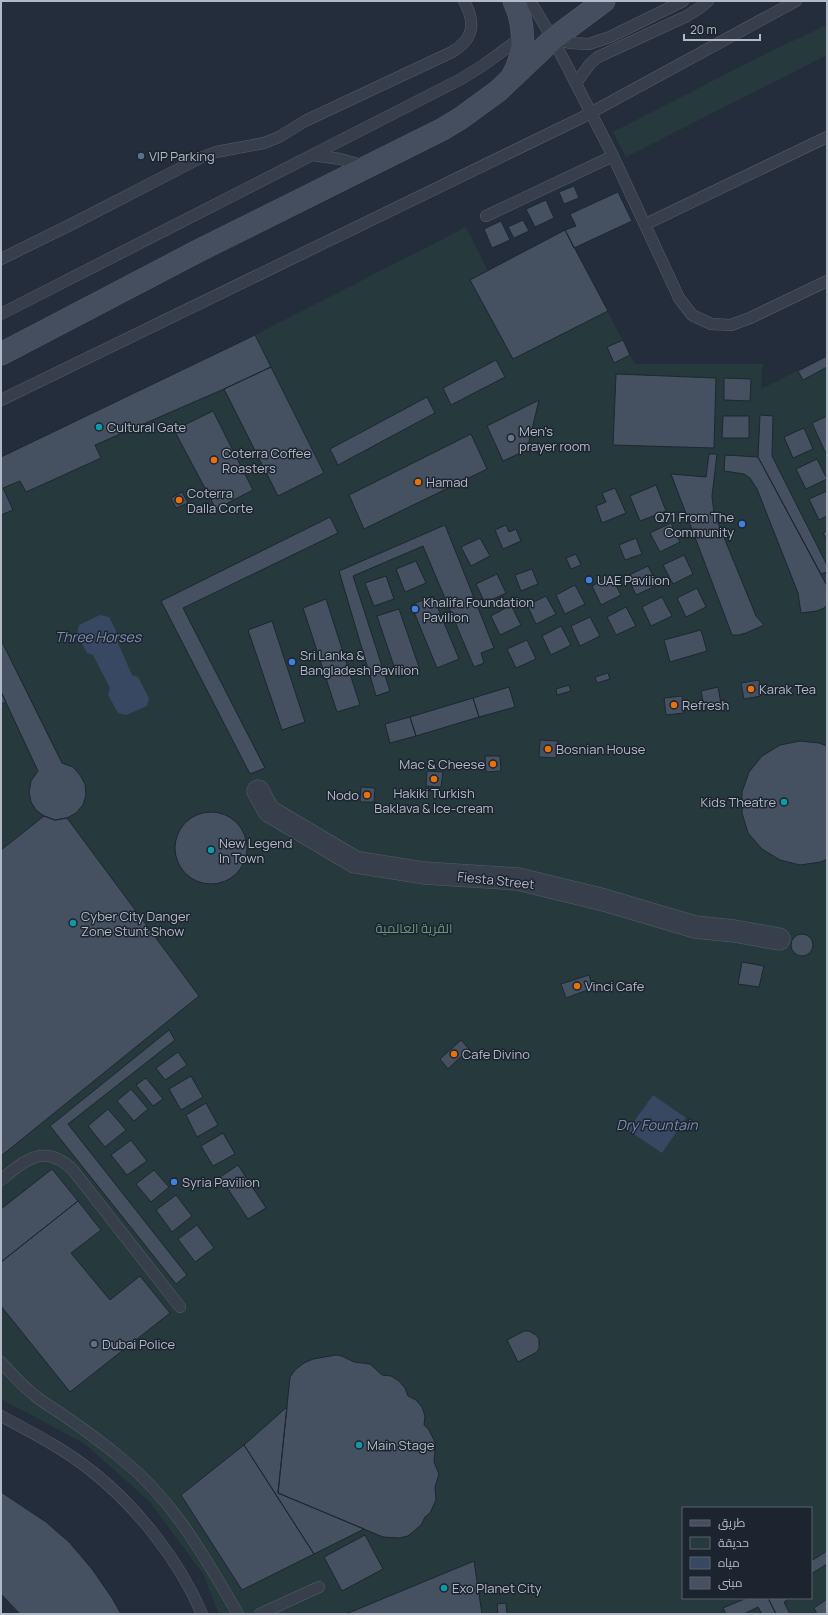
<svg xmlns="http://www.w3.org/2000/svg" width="828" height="1615" font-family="Manrope,Cairo,sans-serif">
  <rect width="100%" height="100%" fill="#242d3b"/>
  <path fill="#26393c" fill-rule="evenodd" d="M827,25V55L626,157L613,132L771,51Z
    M466,227L488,271L565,230L635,364H763L761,389L827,356V1614H219L203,1574L150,1502L85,1444L1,1399V457L255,335ZM683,1508H811V1598H683Z"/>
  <path fill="#384862" d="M100,615L109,617L119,637L118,643L132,675L138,677L149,698L147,706L126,715L118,713L108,695L110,688L93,655L87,653L77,634L79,625Z
    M653,1095L686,1118L662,1153L628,1130Z"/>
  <path fill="#455060" stroke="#1e2632" d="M574,186L579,198L564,204L559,192Z
    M618,192L632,221L574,248L565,230L576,226L570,214Z
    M546,200L554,218L535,227L526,209Z
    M523,220L529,231L514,238L508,227Z
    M501,221L510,240L492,248L484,229Z
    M565,230L608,311L513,359L470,280Z
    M255,335L271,367L224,389L95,445L101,458L46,483L26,492L20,481L3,488L13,510L1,515V457Z
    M623,340L630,355L614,363L607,347Z
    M827,356V367L803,380L798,371Z
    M496,360L505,377L451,405L443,388Z
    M271,367L324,473L278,496L224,389Z
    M616,374L716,378L714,448L613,445Z
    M724,378L751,379L750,401L724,400Z
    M427,397L435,413L338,465L330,449Z
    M539,400L527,450L503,461L487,426Z
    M213,411L253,490L216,509L174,430Z
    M760,415L773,416L772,456L827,565V572L821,574L758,457Z
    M723,416H749V438H722Z
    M827,416V456L812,423Z
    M804,428L813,449L793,458L784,437Z
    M471,434L487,469L364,529L349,495Z
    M709,454H717L712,496L714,513L752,606L756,616L764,625L746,633L739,635H732L671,474L706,477Z
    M725,455L758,457L827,586V605L824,608L817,611L801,613L798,593L757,489L750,478L744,474L724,471Z
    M817,459L827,479L806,489L796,469Z
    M656,485L666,511L640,521L630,496Z
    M615,488L626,513L602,523L596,506L606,502L602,493Z
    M827,491V516L819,520L809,499Z
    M182,492L188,503L176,508L171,498Z
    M330,517L338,533L183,608L265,768L250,774L161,601Z
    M671,523L680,542L660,552L650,533Z
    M445,525L494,648L481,653L484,663L474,667L423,546L353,576L390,691L376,696L339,571Z
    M506,525L509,532L516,529L521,541L503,549L495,530Z
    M827,531V540L823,533Z
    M480,538L490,556L471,566L461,547Z
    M636,538L642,554L625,560L619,545Z
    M576,554L581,565L571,569L566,558Z
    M684,555L693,574L673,584L663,565Z
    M416,561L426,583L405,592L396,569Z
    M648,566L658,585L636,595L627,576Z
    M532,569L538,584L521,591L515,575Z
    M497,574L506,593L485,603L476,584Z
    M386,576L394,599L374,606L365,583Z
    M611,576L621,595L601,605L592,586Z
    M575,585L585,604L565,614L556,595Z
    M697,588L706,607L686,617L677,598Z
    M433,596L459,659L437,668L411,605Z
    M546,596L556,614L536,624L527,605Z
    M662,597L672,616L651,626L642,607Z
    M326,599L360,705L337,712L303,608Z
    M511,605L521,625L500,635L491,616Z
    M626,607L636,626L616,635L607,617Z
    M399,609L420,670L398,678L377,616Z
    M590,617L600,636L580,646L571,626Z
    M272,621L305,722L282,730L248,630Z
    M561,626L571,645L551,655L542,636Z
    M701,630L707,651L670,662L664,640Z
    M1,640L62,763L73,767L80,775L85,784L86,795L83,805L76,813L67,818L55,820L44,816L36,810L31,802L29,792L31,781L38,771L1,692Z
    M527,640L536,659L516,668L507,649Z
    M608,673L610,679L597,683L595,677Z
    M759,680L761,696L744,699L741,683Z
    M569,685L571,691L557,695L556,689Z
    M509,687L515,707L479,717L473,698Z
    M718,687L721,704L704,707L701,691Z
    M1,692L6,702L1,704Z
    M682,696L684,713L666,715L664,698Z
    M473,698L479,717L416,736L410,717Z
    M410,717L416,736L390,743L385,724Z
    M540,740L558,741L556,758L539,757Z
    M800,741L819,743L827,746V859L821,862L800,865L780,860L762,849L748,833L742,813V792L749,772L762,756L780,745Z
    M485,756H500L501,771L486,772Z
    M427,771L443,772L441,787L426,786Z
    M361,787L375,788L374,802H360Z
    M175 848a36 36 0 1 1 72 0a36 36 0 1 1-72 0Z
    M44,816L55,820L67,818L199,996L1,1156V850Z
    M791 945a11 11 0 1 1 22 0a11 11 0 1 1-22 0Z
    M742,962L764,966L759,987L738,984Z
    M589,975L593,988L566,998L561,984Z
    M169,1030L175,1040L68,1124L187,1275L176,1284L50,1126Z
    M461,1040L469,1049L448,1069L440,1059Z
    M178,1052L187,1065L165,1080L156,1068Z
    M191,1076L203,1097L181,1110L169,1089Z
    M146,1078L163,1099L153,1106L136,1085Z
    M131,1089L148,1109L134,1121L117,1101Z
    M206,1103L218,1125L197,1137L186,1115Z
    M108,1109L126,1130L105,1147L88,1126Z
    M223,1133L235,1154L213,1166L201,1146Z
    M131,1140L147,1161L127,1175L111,1155Z
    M238,1165L266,1208L248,1219L220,1177Z
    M52,1169L78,1201L1,1262V1209Z
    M154,1170L169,1187L151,1202L136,1184Z
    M176,1195L192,1216L172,1232L156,1210Z
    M78,1201L101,1230L71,1253L110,1300L140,1276L170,1313L70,1392L1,1306V1262Z
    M197,1225L214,1248L195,1262L178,1239Z
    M524,1331H529L536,1335L539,1339V1348L537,1352L518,1362L507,1340Z
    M336,1355L342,1356L354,1362L370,1364L382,1375L391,1376L399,1381L405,1388L408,1396L416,1400L422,1407L425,1416L424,1425L429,1430L435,1442V1449L434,1462L439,1474L435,1487L436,1500L430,1513L425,1517L421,1525L408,1536L399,1538L383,1537L278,1493L290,1377L296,1369L304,1363L313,1359Z
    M287,1407L278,1493L364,1529L314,1554L244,1445Z
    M244,1445L314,1554L242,1590L181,1495Z
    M1,1492L46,1522L69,1542L92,1569L112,1598L121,1614H20L1,1594Z
    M365,1535L383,1569L342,1591L324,1557Z
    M827,1551V1564L811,1574V1561Z
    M474,1561L482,1614H346Z
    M747,1598H768L776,1614H762L758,1607L744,1614H726L723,1608Z
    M768,1598H790L784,1602L790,1614H776Z
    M827,1599V1614H817L814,1608Z
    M506,1603L507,1614H498L497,1604Z"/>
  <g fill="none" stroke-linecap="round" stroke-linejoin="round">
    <g stroke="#555d69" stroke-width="12">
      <path id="lane" d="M530,1L553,39L570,43L589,44L610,37L683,1
        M553,39L613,156L679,298L692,315L711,324L731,325L750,318L827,281
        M576,83L590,64L598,57L687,16L701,7L708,1
        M313,155L340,159L365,166
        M486,216L613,156
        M646,224L827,137
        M1,259L72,224L200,158L216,152L264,143L279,137L305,121L452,52C474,39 476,23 464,1
        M1,314L461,79L482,66L522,37
        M1,400L581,118L796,1
        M1,1180C26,1159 45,1143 73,1170L180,1307
        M1,1362C11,1373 21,1385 33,1394C43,1403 55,1409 66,1417C85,1430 104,1444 122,1459C175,1502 204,1556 238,1614
        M1,1416C33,1433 66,1450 94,1473C138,1508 180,1562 202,1614
        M260,1614L319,1587"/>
    </g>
    <g stroke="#555d69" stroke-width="23">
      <path id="street" d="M258,791L269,811L355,862L424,873L518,879L604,900L695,927L734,931L779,939"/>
    </g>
    <g stroke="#555d69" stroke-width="23">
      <path id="secondary" d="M513,75C526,52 525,24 514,1
        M1,354L198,251L443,129L461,118L498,91L553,39L604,1"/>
    </g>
    <use href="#lane" stroke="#373f4c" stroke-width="11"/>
    <use href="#street" stroke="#373f4c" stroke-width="22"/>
    <use href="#secondary" stroke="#454e5e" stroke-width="22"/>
  </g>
  <g fill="#5c6f8a" stroke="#1c2430" stroke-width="1.5">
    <circle cx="141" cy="156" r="4"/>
    <circle cx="94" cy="1344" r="4"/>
  </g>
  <g fill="#0f9aa8" stroke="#1c2430" stroke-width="1.5">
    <circle cx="99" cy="427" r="4"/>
    <circle cx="784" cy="802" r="4"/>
    <circle cx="211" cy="850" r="4"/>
    <circle cx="73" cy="923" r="4"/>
    <circle cx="359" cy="1445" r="4"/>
    <circle cx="444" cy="1588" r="4"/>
  </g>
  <circle fill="#6b7280" stroke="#1c2430" stroke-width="1.5" cx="511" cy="438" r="4"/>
  <g fill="#e8710a" stroke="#1c2430" stroke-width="1.5">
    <circle cx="214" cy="460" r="4"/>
    <circle cx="418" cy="482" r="4"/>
    <circle cx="179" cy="500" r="4"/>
    <circle cx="751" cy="689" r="4"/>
    <circle cx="674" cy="705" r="4"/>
    <circle cx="548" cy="749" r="4"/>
    <circle cx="493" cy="764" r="4"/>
    <circle cx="434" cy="779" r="4"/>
    <circle cx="367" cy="795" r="4"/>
    <circle cx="577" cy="986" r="4"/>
    <circle cx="454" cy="1054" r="4"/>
  </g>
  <g fill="#3f7fe0" stroke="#1c2430" stroke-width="1.5">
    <circle cx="742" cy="524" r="4"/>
    <circle cx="589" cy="580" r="4"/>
    <circle cx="415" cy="609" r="4"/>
    <circle cx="292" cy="662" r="4"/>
    <circle cx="174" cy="1182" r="4"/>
  </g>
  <g text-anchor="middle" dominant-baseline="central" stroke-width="3" stroke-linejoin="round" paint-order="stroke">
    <g font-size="13" fill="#b3bac7" stroke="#1c2430" text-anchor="start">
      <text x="149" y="156">VIP Parking</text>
      <text x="107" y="427">Cultural Gate</text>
      <text x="519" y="431">Men's<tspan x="519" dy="15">prayer room</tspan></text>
      <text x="222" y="453">Coterra Coffee<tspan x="222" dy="15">Roasters</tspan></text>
      <text x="426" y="482">Hamad</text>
      <text x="187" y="493">Coterra<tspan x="187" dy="15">Dalla Corte</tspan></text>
      <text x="734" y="517" text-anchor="end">Q71 From The<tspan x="734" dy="15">Community</tspan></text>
      <text x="597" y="580">UAE Pavilion</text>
      <text x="423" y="602">Khalifa Foundation<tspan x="423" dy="15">Pavilion</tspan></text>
      <text x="300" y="655">Sri Lanka &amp;<tspan x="300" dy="15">Bangladesh Pavilion</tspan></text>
      <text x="759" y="689">Karak Tea</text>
      <text x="682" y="705">Refresh</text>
      <text x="556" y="749">Bosnian House</text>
      <text x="485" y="764" text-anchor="end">Mac &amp; Cheese</text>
      <text x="434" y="793" text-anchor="middle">Hakiki Turkish<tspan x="434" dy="15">Baklava &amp; Ice-cream</tspan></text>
      <text x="359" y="795" text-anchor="end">Nodo</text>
      <text x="776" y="802" text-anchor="end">Kids Theatre</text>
      <text x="219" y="843">New Legend<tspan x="219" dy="15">In Town</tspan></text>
      <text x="81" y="916">Cyber City Danger<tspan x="81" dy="15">Zone Stunt Show</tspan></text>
      <text x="585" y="986">Vinci Cafe</text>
      <text x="462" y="1054">Cafe Divino</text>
      <text x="182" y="1182">Syria Pavilion</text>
      <text x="102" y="1344">Dubai Police</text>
      <text x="367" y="1445">Main Stage</text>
      <text x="452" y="1588">Exo Planet City</text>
    </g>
    <g font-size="13" fill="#b3bac7" stroke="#1c2430">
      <text transform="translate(496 880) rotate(6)">Fiesta Street</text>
    </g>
    <g font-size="13" fill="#6b9776" stroke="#1c2430">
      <text x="414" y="928">القرية العالمية</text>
    </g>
    <g font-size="14" font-style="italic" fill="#7c8fae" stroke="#1c2430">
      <text x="98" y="636">Three Horses</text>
      <text x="657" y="1124">Dry Fountain</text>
    </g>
  </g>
  <rect width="828" height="1615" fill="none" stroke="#b3bac7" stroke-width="4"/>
  <rect x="682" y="1507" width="130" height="92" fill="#1c2430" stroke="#58606c"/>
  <rect x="690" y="1520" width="20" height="6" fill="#454e5e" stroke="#58606c"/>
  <text x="718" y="1527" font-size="12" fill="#b3bac7">طريق</text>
  <rect x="690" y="1537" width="20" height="12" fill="#26393c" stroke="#58606c"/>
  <text x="718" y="1547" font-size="12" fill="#b3bac7">حديقة</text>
  <rect x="690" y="1557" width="20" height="12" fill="#384862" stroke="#58606c"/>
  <text x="718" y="1567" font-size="12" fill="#b3bac7">مياه</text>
  <rect x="690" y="1577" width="20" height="12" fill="#455060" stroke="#58606c"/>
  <text x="718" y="1587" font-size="12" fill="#b3bac7">مبنى</text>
  <path d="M684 34v6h76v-6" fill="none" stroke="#b3bac7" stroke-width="2"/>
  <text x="690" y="34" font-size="12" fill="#b3bac7" stroke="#1c2430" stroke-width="3" paint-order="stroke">20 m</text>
</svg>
